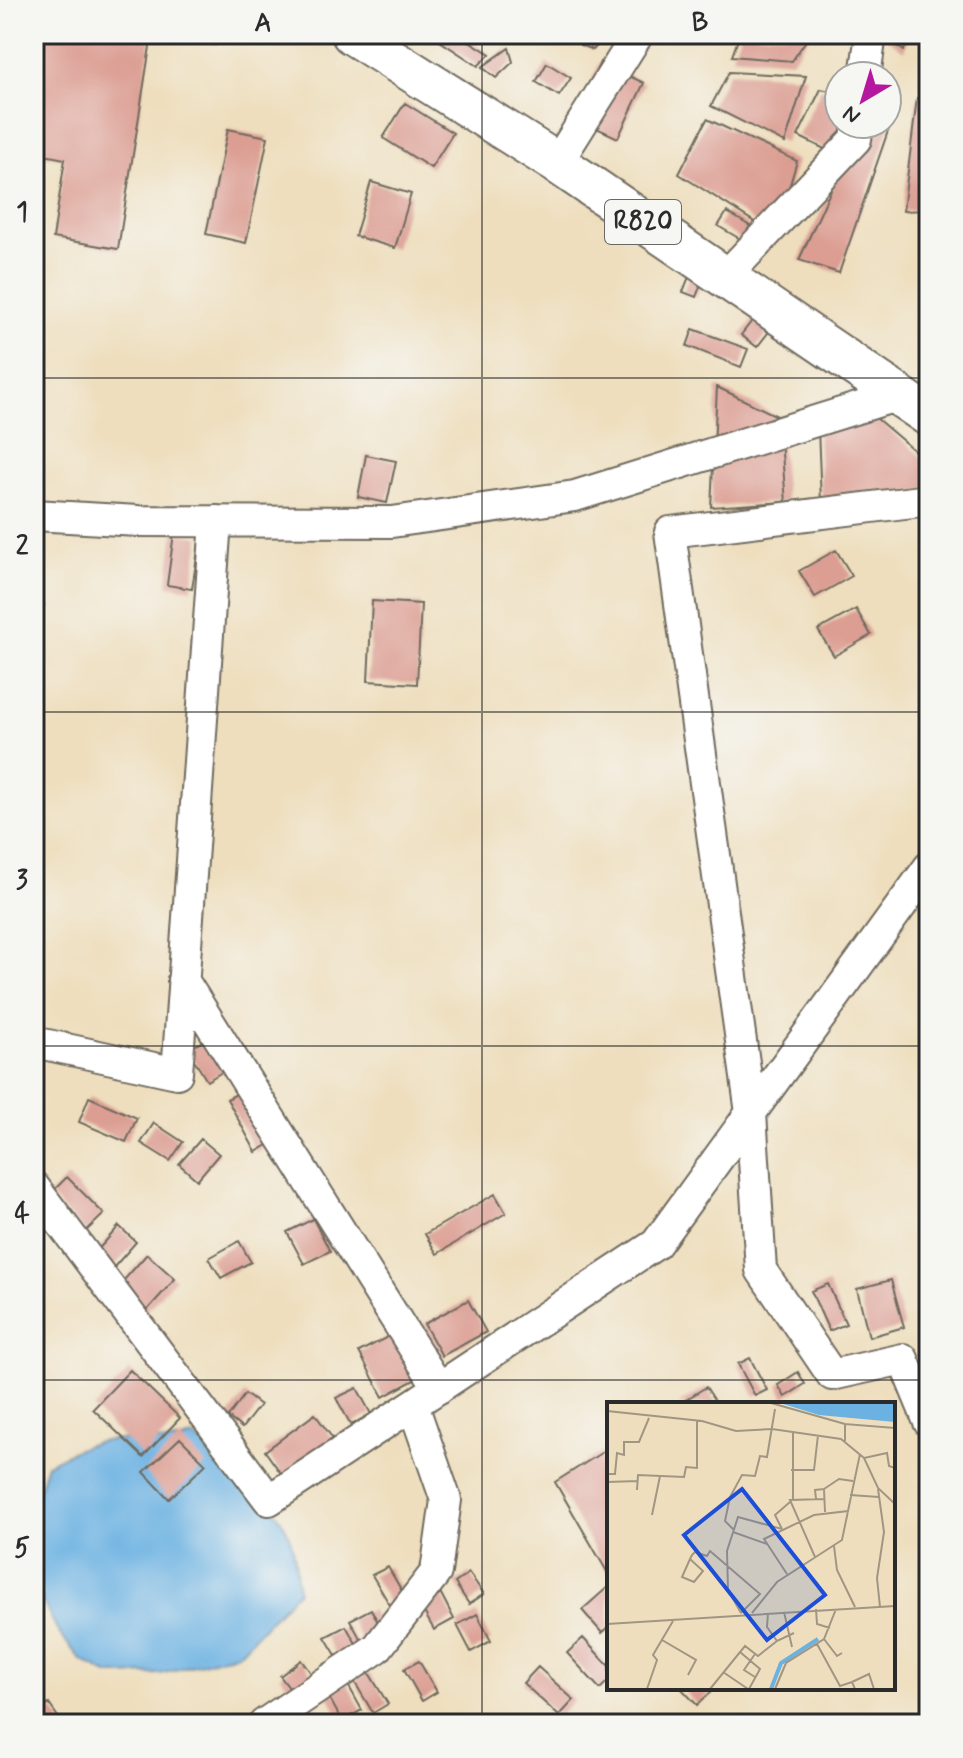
<svg xmlns="http://www.w3.org/2000/svg" width="963" height="1758" font-family="Mynerve,sans-serif">
  <rect width="100%" height="100%" fill="#f6f6f2"/>
  <filter id="ink" filterUnits="userSpaceOnUse"><feTurbulence type="fractalNoise" baseFrequency=".0125" numOctaves="2"/><feDisplacementMap in="SourceGraphic" scale="16" xChannelSelector="R" yChannelSelector="G"/><feConvolveMatrix kernelMatrix="1 2 1 2 8 2 1 2 1" color-interpolation-filters="sRGB"/></filter>
  <filter id="wash" filterUnits="userSpaceOnUse"><feTurbulence type="fractalNoise" baseFrequency=".006" numOctaves="4" result="noise"/><feDisplacementMap in="SourceGraphic" scale="32" xChannelSelector="R" yChannelSelector="G"/><feGaussianBlur stdDeviation="1.8" result="paint"/><feColorMatrix in="noise" values="0 0 0 0 0 0 0 0 0 0 0 0 0 0 0 0 0 1.4 0 .05"/><feComposite in="paint" operator="in"/></filter>
  <g filter="url(#wash)">
    <rect width="100%" height="100%" fill="#eedebd"/>
    <path fill="#6bb1e2" stroke="#4b6e86" stroke-width="2" d="M192,1437C214,1448 265,1496 280,1518C295,1539 296,1566 298,1591L239,1653L160,1674L109,1675L81,1660L59,1633L34,1585V1504L47,1464C67,1454 88,1442 111,1440C140,1438 164,1448 192,1437Z"/>
    <g id="blocks">
      <path fill="#dc9e93" d="M34,34H152L118,249L53,238L65,159L34,153Z
        M181,34H218L215,45Z
        M437,34H458L490,54L478,66L434,37Z
        M579,34H599L606,36L593,50L580,45Z
        M740,34H803L809,36L792,61L732,56Z
        M881,34H909L904,51Z
        M509,48L513,62L496,78L482,67Z
        M600,62L644,83L618,138L575,118Z
        M547,63L571,78L559,96L536,82Z
        M729,72L806,76L785,143L711,106Z
        M821,89L839,93V124H887V102L897,105L839,273L799,260L845,159L798,136Z
        M917,98H929V210L903,211Z
        M405,103L453,133L431,168L383,138Z
        M707,119L797,161L775,235L679,174Z
        M228,129L268,137L246,243L206,234Z
        M371,182L411,194L395,248L355,236Z
        M727,212L750,226L742,240L718,226Z
        M690,274L703,279L696,297L683,292Z
        M762,308L778,320L757,347L741,335Z
        M693,329L748,349L741,367L687,346Z
        M717,387L779,417L786,502L711,507Z
        M876,418L929,463V489L821,503L818,428Z
        M366,455L396,461L387,503L358,497Z
        M174,533L200,537L192,589L167,585Z
        M836,550L852,576L815,597L799,571Z
        M372,601L421,604L417,684L368,681Z
        M34,603L44,604L36,658H34Z
        M856,609L871,635L834,656L818,630Z
        M213,1035L232,1066L207,1081L188,1050Z
        M244,1090L273,1142L256,1152L227,1099Z
        M89,1097L137,1118L126,1142L79,1122Z
        M154,1123L183,1142L170,1161L141,1143Z
        M201,1139L219,1154L197,1180L179,1164Z
        M67,1177L104,1214L85,1232L49,1195Z
        M495,1194L506,1213L437,1254L425,1234Z
        M313,1219L330,1251L304,1264L287,1232Z
        M119,1226L136,1242L114,1267L96,1252Z
        M239,1241L251,1262L221,1278L209,1258Z
        M147,1254L175,1279L141,1317L117,1288Z
        M891,1280L904,1327L869,1337L857,1289Z
        M828,1284L846,1324L829,1331L811,1291Z
        M468,1300L486,1332L442,1356L424,1324Z
        M391,1335L416,1379L383,1397L359,1352Z
        M750,1358L767,1390L755,1396L738,1364Z
        M130,1370L180,1418L143,1457L93,1409Z
        M798,1372L805,1384L785,1397L778,1385Z
        M706,1387L717,1404H679Z
        M357,1388L371,1414L351,1425L336,1398Z
        M245,1394L260,1405L242,1428L228,1417Z
        M315,1414L333,1439L283,1476L265,1451Z
        M180,1438L206,1464L169,1499L144,1472Z
        M609,1448V1575L555,1482Z
        M388,1567L406,1598L391,1607L372,1575Z
        M469,1573L484,1594L469,1604L455,1583Z
        M609,1586V1627L602,1633L582,1610Z
        M440,1592L454,1619L434,1630L419,1603Z
        M371,1609L385,1636L365,1647L350,1620Z
        M477,1614L491,1641L471,1652L457,1625Z
        M346,1626L362,1654L342,1665L325,1637Z
        M583,1638L609,1666V1680L600,1689L567,1653Z
        M301,1660L314,1677L293,1693L280,1676Z
        M419,1661L437,1692L422,1701L404,1669Z
        M538,1667L574,1700L559,1716L523,1683Z
        M369,1673L388,1704L373,1713L354,1681Z
        M347,1683L362,1710L342,1721L327,1694Z
        M681,1688H715L697,1705Z
        M49,1704L63,1724H40L34,1715Z"/>
    </g>
  </g>
  <g filter="url(#ink)">
    <use href="#blocks" fill-opacity="0" stroke="#6f6a5e" stroke-width="2"/>
    <g fill="none" stroke-linecap="round" stroke-linejoin="round">
      <g stroke="#6f6a5e" stroke-width="34">
        <path id="minor" d="M865,76L871,34
          M557,163L638,34
          M724,278L856,139L858,124
          M929,500L670,532L751,1113L761,1270L832,1375L903,1359L929,1422
          M34,515L138,521L392,522L575,496L899,395
          M183,980L439,1388
          M34,1042L177,1073L216,521
          M34,1187L269,1500L656,1244L929,867
          M264,1724L377,1648L436,1572L446,1500L413,1405"/>
      </g>
      <g stroke="#6f6a5e" stroke-width="44">
        <path id="major" d="M352,34L557,163L929,416"/>
      </g>
      <use href="#minor" stroke="#fff" stroke-width="30"/>
      <use href="#major" stroke="#fff" stroke-width="40"/>
    </g>
  </g>
  <path fill="none" stroke="#2b2b2b" stroke-width="2" stroke-opacity="0.55" d="M482,34V1724M34,378H929M34,712H929M34,1046H929M34,1380H929"/>
  <g text-anchor="middle" dominant-baseline="central" stroke-width="7" stroke-linejoin="round" paint-order="stroke">
    <rect fill="#f6f6f2" stroke="#686867" stroke-width="2" x="605" y="200" width="76" height="44" rx="6"/>
    <g font-size="26" font-weight="bold" fill="#2b2b2b">
      <text x="643" y="222">R820</text>
    </g>
  </g>
  <g transform="translate(607 1402)">
    <rect width="288" height="288" fill="#eedebd"/>
    <path d="M173,1H288V20L212,13Z" fill="#6bb1e2"/>
    <path fill="none" stroke="#6bb1e2" stroke-width="4" d="M164,287L174,261L211,237"/>
    <path fill="none" stroke="#a09683" stroke-width="2" d="M164,1L238,22M0,9L95,19L129,29L165,27L234,37L257,56L271,86L288,102M238,39V22L288,26M257,56L280,51L282,64L288,66M184,68H207L211,33M0,72H8L10,51L17,53V40H32L42,16M0,80L31,79M217,87L232,77L246,79M271,87L277,130L270,176L273,205M30,88L31,73L77,75L79,65L90,66V19M243,93L272,95M209,97L208,88L217,87L218,110M186,98V31M45,113L53,74M175,127L168,113L183,100M127,128L118,119L123,95L135,73L148,74L153,54L160,55L168,7M126,130L160,142M227,144L230,168L248,205M208,155L183,98L218,97M83,157L96,169L87,180L75,175L83,157L85,153L88,150L100,154L103,149L153,192L134,211M180,172L157,137L207,113L241,109L253,52M209,207L210,222L223,226M177,210L185,245M134,211L121,188L120,149L131,115L175,127M145,211L170,180L235,138L241,109M161,211L160,225L170,239L187,231M0,222L288,204M217,237L230,254L235,251M55,238L89,258L81,273M210,242L233,284L245,280L248,287M133,250L153,267L142,287M148,252L137,268L148,275M116,270L141,287M245,280L262,272L267,287M40,287L50,258L46,253L66,219M103,287L138,244L151,254L170,239M168,287L179,261L217,237L229,207"/>
    <path fill="#1d4ed8" fill-opacity="0.15" stroke="#1d4ed8" stroke-width="4" d="M135,87L218,193L160,238L77,133Z"/>
    <rect width="288" height="288" fill="none" stroke="#2b2b2b" stroke-width="4"/>
  </g>
  <rect width="963" height="1758" fill="none" stroke="#f6f6f2" stroke-width="88"/>
  <g transform="translate(863 100) rotate(218)"><circle r="38" fill="#f6f6f2" stroke="#a5a5a2" stroke-width="2"/>
  <path d="M0-6L14 30L0 20L-14 30Z" fill="#b5179e"/>
  <text y="-12" font-size="22" font-weight="bold" text-anchor="middle" fill="#2b2b2b">N</text>
  </g>
  <rect x="44" y="44" width="875" height="1670" fill="none" stroke="#2b2b2b" stroke-width="3"/>
  <g font-size="26" text-anchor="middle" font-weight="bold" fill="#2b2b2b">
    <text x="263" y="31">A</text>
    <text x="700" y="31">B</text>
    <text x="22" y="220">1</text>
    <text x="22" y="554">2</text>
    <text x="22" y="888">3</text>
    <text x="22" y="1222">4</text>
    <text x="22" y="1556">5</text>
  </g>
</svg>
